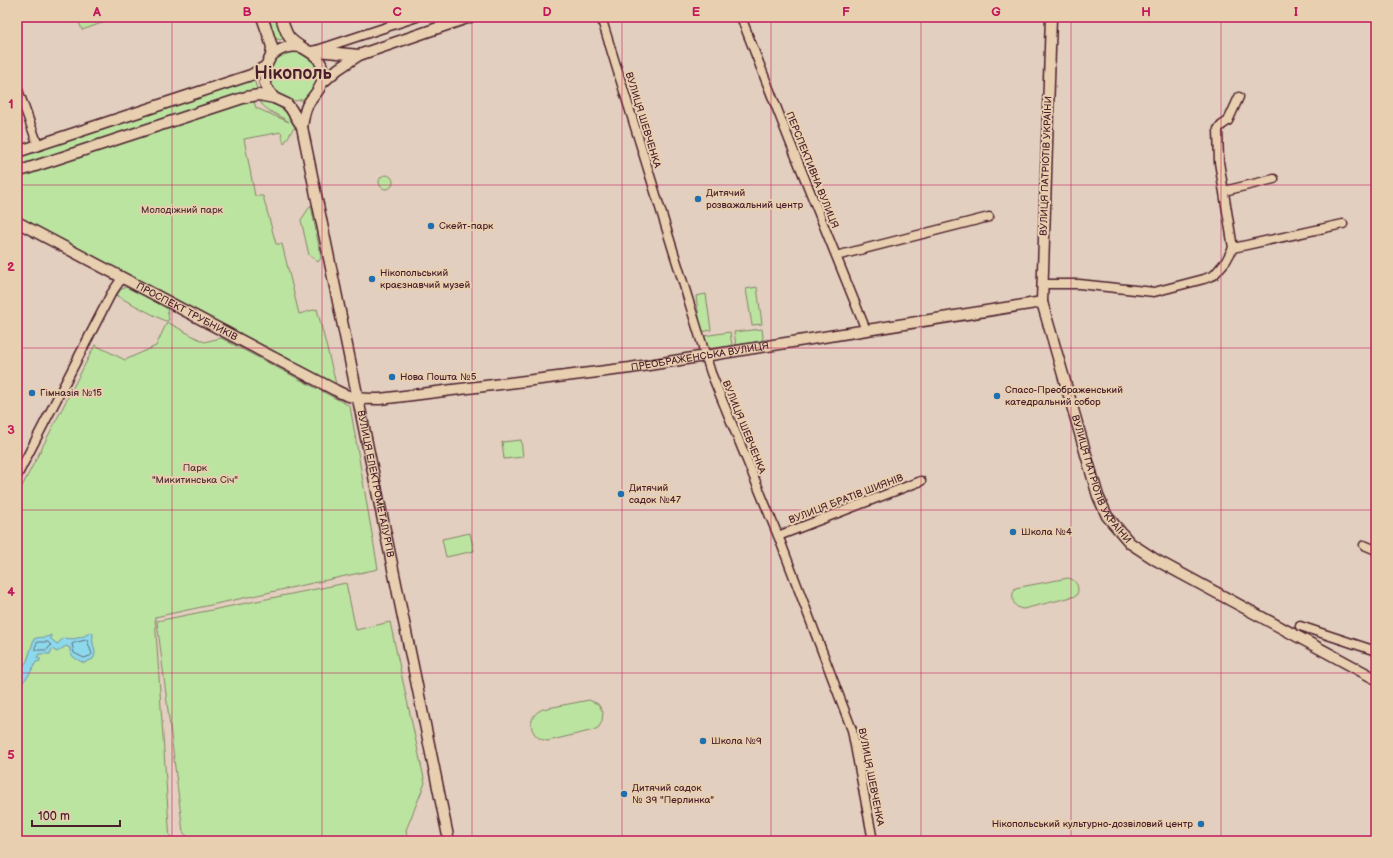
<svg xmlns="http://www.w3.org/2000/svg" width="1393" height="858" font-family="'Balsamiq Sans',sans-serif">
  <rect width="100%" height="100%" fill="#e3cfbf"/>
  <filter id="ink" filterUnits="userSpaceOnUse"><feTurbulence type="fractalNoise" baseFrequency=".025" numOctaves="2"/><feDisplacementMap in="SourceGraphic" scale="8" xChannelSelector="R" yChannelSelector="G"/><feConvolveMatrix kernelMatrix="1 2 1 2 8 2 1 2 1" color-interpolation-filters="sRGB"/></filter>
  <g filter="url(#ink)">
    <path fill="#bbe4a1" stroke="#828266" d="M77,17H119L82,30Z
      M268,17H278L284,38L280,40L275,38Z
      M268 76a25 25 0 1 1 50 0a25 25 0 1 1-50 0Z
      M253,76L257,89L17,168V155Z
      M253,98L256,108L289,122C280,115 263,111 258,98C273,101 286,110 295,123H292L302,127L293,129L284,144L281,132L244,139L255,196H263L276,244H282L299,314L317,309L336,384L17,217V177Z
      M379 182a7 7 0 1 1 14 0a7 7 0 1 1-14 0Z
      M311,205L321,258L318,262L309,255L301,220Z
      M126,287L167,307L169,320L165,321L117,296L120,290Z
      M757,287L762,324L752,325L746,289Z
      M706,294L711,330L701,332L696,296Z
      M167,322L204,342L221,338L350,406L378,569L155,617L170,841H17V496L95,345L125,360L156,346Z
      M762,329L763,337L762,341L736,345L734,332Z
      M730,332L732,346L706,349L703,336Z
      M521,440L523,457L504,459L502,442Z
      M470,533L474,551L446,557L442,539Z
      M1068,578C1076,579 1081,589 1076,596L1023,609C1013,608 1010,597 1015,588Z
      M346,583L356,630L390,622L425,783L406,830L408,841H192L183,832L157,621Z
      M589,700L598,704L603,712L602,721L599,727L594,730L548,741C529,739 525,716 543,709Z"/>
    <path fill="#8cd9eb" stroke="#728f9e" d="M91,632L93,633C93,637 92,640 93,643C94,650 97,652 93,659L84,663C77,659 69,657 70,648L66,646L57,652L52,649L50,654H39L37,658H40V661L36,662L29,675L18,688L17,686V674L27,661L34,639C40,636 45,639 51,635V639L57,644L64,638C74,640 82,638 91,632Z"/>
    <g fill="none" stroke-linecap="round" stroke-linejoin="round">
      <path stroke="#646978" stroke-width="1" d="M87,640L92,654L90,656L84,658L74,653L72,644L74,643Z
        M38,642H48L51,645L47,650H36L35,648Z"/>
      <g stroke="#4a1f2b" stroke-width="11">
        <path id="minor" d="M601,17L711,373L781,543L852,730L873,841
          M741,17L790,142L866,330
          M317,50L417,17
          M17,87L38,145
          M1224,191L1274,179
          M1233,248L1343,224
          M836,256L989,217
          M1042,284H1079L1154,292L1204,279L1214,275L1226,261L1233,248L1219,162L1218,129L1222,125L1228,121L1239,97
          M17,476L111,294L122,278
          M778,536L921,481
          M1364,545L1376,550
          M1300,626L1376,651"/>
      </g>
      <g stroke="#4a1f2b" stroke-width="13">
        <g id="major">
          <path id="s1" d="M262,17L268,34L272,47L271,56L266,66L264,71L265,83L267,88L274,98L287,104L291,109L302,127L449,841"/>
          <path d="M281,17C283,23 285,31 289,37C302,53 327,51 322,80C321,91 311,97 307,106C304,113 303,120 302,127"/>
          <path id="s2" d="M1051,17L1042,302L1098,496L1107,516L1130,543L1156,560L1376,679"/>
          <path d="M311,52L317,51L359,55"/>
          <path d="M271,56C280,48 289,45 301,47"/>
          <path d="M322,83L338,69L359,55L470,17"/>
          <path d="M17,152L251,75L266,66"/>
          <path d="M17,172L246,97L259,95L274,98"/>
          <path id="s3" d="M17,222L335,390C351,399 362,399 380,399L630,368L1042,302"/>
        </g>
      </g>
      <use href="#minor" stroke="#e8cfb0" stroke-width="8"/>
      <use href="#major" stroke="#e8cfb0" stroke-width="10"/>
    </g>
  </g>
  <path fill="none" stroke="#c2185b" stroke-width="1" stroke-opacity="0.55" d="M172,17V841M322,17V841M472,17V841M622,17V841M771,17V841M921,17V841M1071,17V841M1221,17V841M17,185H1376M17,348H1376M17,510H1376M17,673H1376"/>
  <g fill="#1f6fb2" stroke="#e8cfb0" stroke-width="1.5">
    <circle cx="698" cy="199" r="4"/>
    <circle cx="431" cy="226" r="4"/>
    <circle cx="372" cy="279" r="4"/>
    <circle cx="392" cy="377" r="4"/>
    <circle cx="32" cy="393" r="4"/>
    <circle cx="997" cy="396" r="4"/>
    <circle cx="621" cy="494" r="4"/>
    <circle cx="1013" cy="532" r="4"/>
    <circle cx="703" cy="741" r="4"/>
    <circle cx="624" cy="794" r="4"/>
    <circle cx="1201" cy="824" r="4"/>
  </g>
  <g text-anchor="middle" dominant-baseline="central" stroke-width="4" stroke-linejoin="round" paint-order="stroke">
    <g font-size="10" fill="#4a1f2b" stroke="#e8cfb0">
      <text transform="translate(643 120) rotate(73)">ВУЛИЦЯ ШЕВЧЕНКА</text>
      <text transform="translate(1046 166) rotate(-88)">ВУЛИЦЯ ПАТРІОТІВ УКРАЇНИ</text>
      <text transform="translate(812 170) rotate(68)">ПЕРСПЕКТИВНА ВУЛИЦЯ</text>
      <text stroke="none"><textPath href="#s3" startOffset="192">ПРОСПЕКТ ТРУБНИКІВ</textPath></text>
      <text stroke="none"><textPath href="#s3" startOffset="729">ПРЕОБРАЖЕНСЬКА ВУЛИЦЯ</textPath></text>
      <text transform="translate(744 427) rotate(68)">ВУЛИЦЯ ШЕВЧЕНКА</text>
      <text stroke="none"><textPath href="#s2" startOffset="473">ВУЛИЦЯ ПАТРІОТІВ УКРАЇНИ</textPath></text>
      <text stroke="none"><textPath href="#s1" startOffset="493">ВУЛИЦЯ ЕЛЕКТРОМЕТАЛУРГІВ</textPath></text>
      <text transform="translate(846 499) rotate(-21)">ВУЛИЦЯ БРАТІВ ШИЯНІВ</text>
      <text transform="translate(871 777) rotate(79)">ВУЛИЦЯ ШЕВЧЕНКА</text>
    </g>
    <g font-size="10" fill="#4a1f2b" stroke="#e8cfb0" text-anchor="start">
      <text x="706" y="193">Дитячий<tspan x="706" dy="12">розважальний центр</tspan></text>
      <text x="439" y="226">Скейт-парк</text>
      <text x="380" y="273">Нiкопольський<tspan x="380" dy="12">краєзнавчий музей</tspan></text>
      <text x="400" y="377">Нова Пошта №5</text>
      <text x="1005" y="390">Спасо-Преображенський<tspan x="1005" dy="12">катедральний собор</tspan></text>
      <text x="40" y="393">Гімназія №15</text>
      <text x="629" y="488">Дитячий<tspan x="629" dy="12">садок №47</tspan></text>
      <text x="1021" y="532">Школа №4</text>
      <text x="711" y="741">Школа №9</text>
      <text x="632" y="788">Дитячий садок<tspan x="632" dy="12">№ 39 "Перлинка"</tspan></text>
      <text x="1193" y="824" text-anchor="end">Нікопольський культурно-дозвіловий центр</text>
    </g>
    <g font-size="10" fill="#553337" stroke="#e8cfb0">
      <text x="182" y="210">Молодіжний парк</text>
      <text x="195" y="468">Парк<tspan x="195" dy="12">"Микитинська Січ"</tspan></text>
    </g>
    <g font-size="18" font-weight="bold" fill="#4a1f2b" stroke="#e8cfb0">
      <text x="293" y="73">Нікополь</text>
    </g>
  </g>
  <rect width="1393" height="858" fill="none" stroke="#e8cfb0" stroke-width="44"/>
  <path d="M32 820v6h88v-6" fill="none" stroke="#4a1f2b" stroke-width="2"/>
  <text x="38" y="820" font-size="12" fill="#4a1f2b" stroke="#e8cfb0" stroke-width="3" paint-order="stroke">100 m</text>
  <rect x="22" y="22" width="1349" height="814" fill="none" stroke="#c2185b" stroke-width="1.5"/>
  <g font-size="13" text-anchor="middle" font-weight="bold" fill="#c2185b">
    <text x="97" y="16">A</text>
    <text x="247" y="16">B</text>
    <text x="397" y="16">C</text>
    <text x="547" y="16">D</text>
    <text x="696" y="16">E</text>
    <text x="846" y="16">F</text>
    <text x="996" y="16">G</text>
    <text x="1146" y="16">H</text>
    <text x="1296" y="16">I</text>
    <text x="11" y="108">1</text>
    <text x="11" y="271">2</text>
    <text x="11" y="434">3</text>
    <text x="11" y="596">4</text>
    <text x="11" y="759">5</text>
  </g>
</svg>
